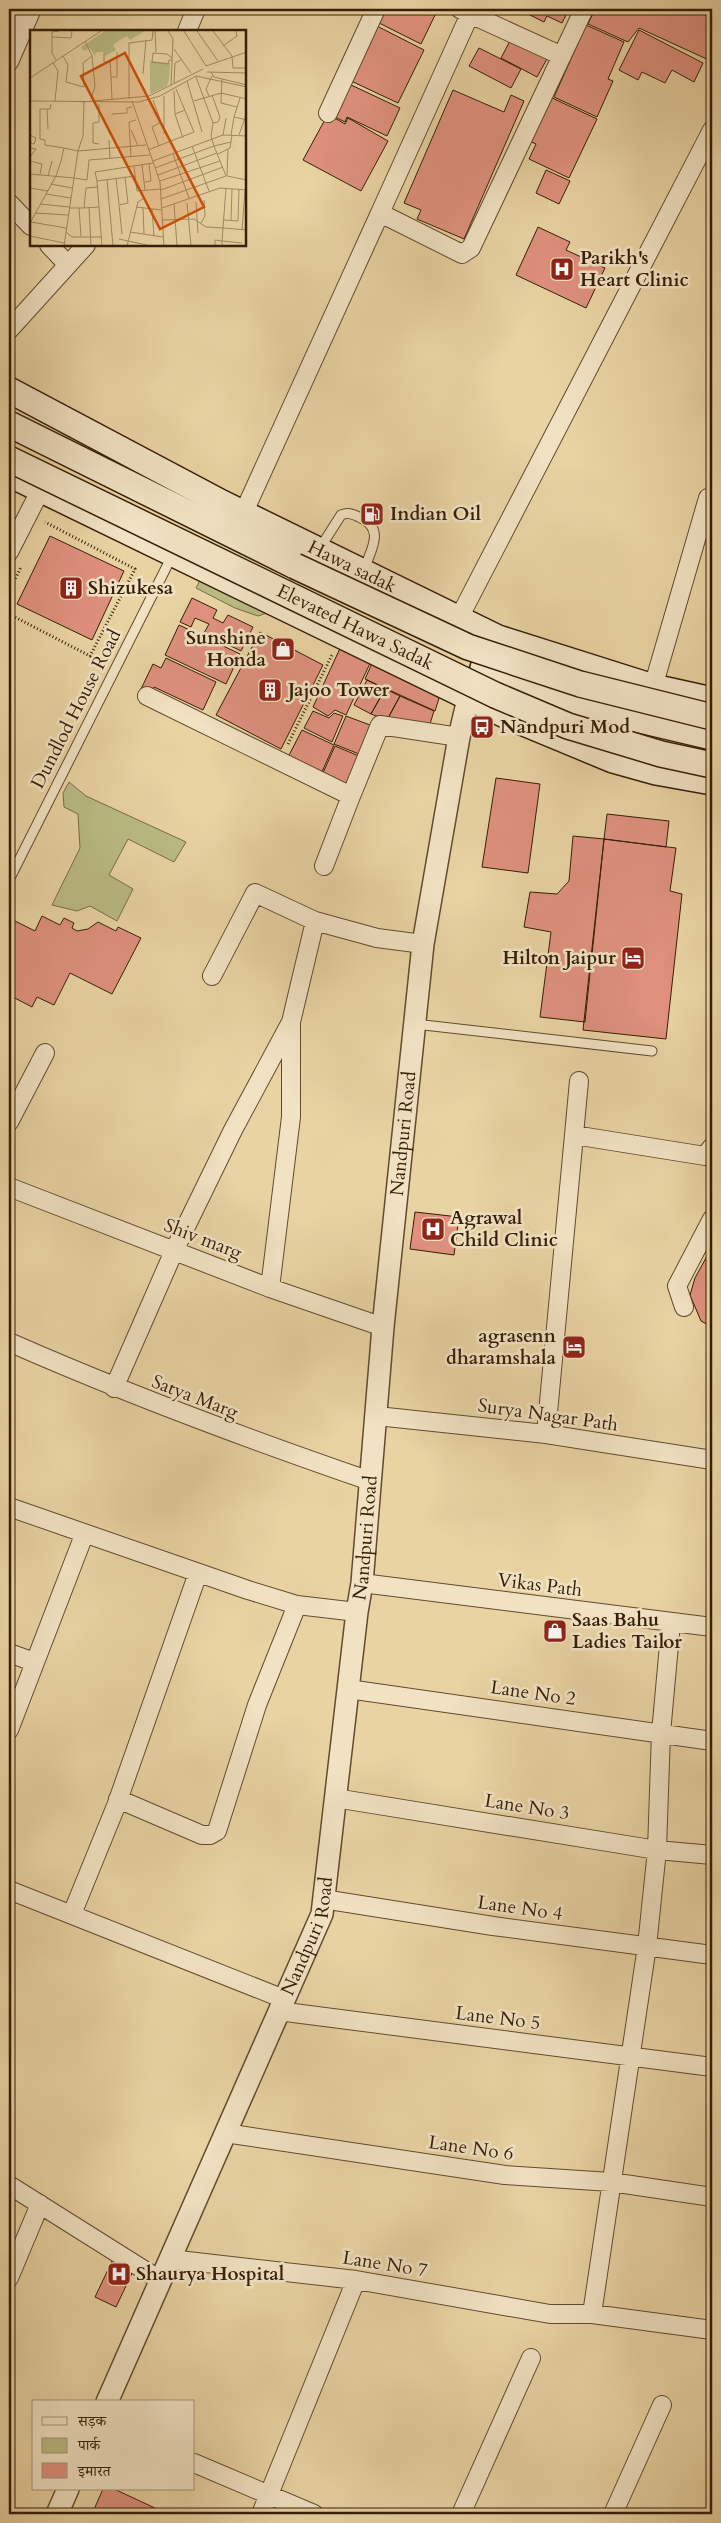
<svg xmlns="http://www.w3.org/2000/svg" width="721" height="2523" font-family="Cardo,'Noto Serif Devanagari',serif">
  <rect width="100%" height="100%" fill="#e9d3a3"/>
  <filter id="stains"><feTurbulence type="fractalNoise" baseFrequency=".004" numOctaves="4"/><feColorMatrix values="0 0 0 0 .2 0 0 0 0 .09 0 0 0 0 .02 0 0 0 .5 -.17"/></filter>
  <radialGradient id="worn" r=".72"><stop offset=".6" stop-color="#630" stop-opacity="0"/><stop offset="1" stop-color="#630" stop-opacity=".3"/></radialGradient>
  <path fill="#babb83" stroke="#786c44" d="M204,573L267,613L258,616L235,608L196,588Z
    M69,782L86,796L186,842L174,862L128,839L109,875L133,889L117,921L90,906L77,911L52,905L80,848L78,814L64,807L63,793Z"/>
  <path fill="#df917e" stroke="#351e06" d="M377,9H438L421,44L371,19Z
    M518,9H569L562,23L547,16L544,22Z
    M595,9H612L624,14L626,9H712V59L711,61L639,28L628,42L588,24Z
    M375,25L424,50L398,103L349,80Z
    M586,25L624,42L608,79L613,81L597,117L554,97Z
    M639,30L703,63L694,82L672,70L665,83L642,72L638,80L619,70Z
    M511,39L547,59L537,77L501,58Z
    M479,48L521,69L511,88L469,66Z
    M349,84L400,108L387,136L347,117L345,122L333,116Z
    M453,90L504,112L511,95L524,101L464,239L417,219L421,210L404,203Z
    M548,96L597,119L569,178L529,159L536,144L527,140Z
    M328,114L345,124L348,118L388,141L361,191L303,160Z
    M546,170L570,181L559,204L536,193Z
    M538,227L570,242L566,250L605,268L586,308L516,275Z
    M50,536L124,571L92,640L17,604Z
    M192,598L217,610L213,618L223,623L228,615L253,627L241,651L204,633L209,624L195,618L191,627L180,622Z
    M179,625L240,654L226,684L165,655Z
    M260,632L323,665L281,749L216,715Z
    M342,644L372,659L346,715L335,710L328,716L313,707Z
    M166,658L216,682L203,710L154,687L151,694L141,689L153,664L161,668Z
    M374,659L441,692L435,711L365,679Z
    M367,680L385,689L371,714L354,705Z
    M385,689L400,696L387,720L371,714Z
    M400,696L434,711L429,727L387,720Z
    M313,711L329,718L334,713L343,716L332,742L304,728Z
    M346,716L370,725L359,754L334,744Z
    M302,730L334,745L321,774L287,759Z
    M335,746L359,756L348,789L322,775Z
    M496,778L540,784L528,873L482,867Z
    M607,814L669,821L666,847L604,839Z
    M573,836L604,839L585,1022L540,1017L551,932L524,927L530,892L557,894L569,881Z
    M604,839L676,848L670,891L682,894L666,1039L583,1030Z
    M42,916L60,925L64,918L74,923L72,928L77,931L88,929L98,922L116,931L118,927L141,938L112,994L70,973L54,1005L37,997L32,1007L9,995V985L13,977L9,975V918L35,931Z
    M415,1212L459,1217L454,1255L410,1249Z
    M712,1247V1327L701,1321L690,1295L695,1278Z
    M114,2257L135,2267L116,2307L95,2297Z
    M103,2489H114L155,2508L152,2514H92Z"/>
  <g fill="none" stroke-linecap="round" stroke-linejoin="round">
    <g stroke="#624b2d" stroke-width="11">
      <path id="service" d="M320,548L341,515C348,512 352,514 359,517C386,529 371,549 364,570
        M9,880L172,556
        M415,1024L652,1051"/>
    </g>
    <g stroke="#624b2d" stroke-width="20">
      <path id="minor" d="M9,9L25,25
        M460,9L470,14L380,213L462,254L471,248L584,9
        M470,14L562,56
        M187,31L196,9
        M9,62L32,9
        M328,113L376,9
        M9,203L31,226
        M49,245L68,265
        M9,330L86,245
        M243,514L380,213
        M9,552L41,489
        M459,618L712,130
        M653,687L708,498
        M147,696L351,796L380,725L459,737
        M324,866L351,796
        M212,976L255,893L315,921
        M9,1122L45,1053
        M574,1135L579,1081
        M9,1187L270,1288L383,1327
        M270,1288L291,1117V1025
        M684,1307L677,1286L712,1219
        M9,1342C127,1394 248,1439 370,1481
        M114,1388L174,1251L233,1130L291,1022L315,921L377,938L423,944
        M377,1416L546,1434L712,1460
        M546,1434L574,1135L705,1156L712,1147
        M9,1507L248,1590L297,1605L357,1612
        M362,1583L712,1627
        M9,1653L34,1662
        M348,1689L712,1741
        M9,1730L84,1535
        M335,1798L657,1850L712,1855
        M118,1799L202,1835H210L217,1831L257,1705L297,1605
        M9,1890L284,1999
        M323,1899L493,1926L712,1955
        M72,1914L116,1806L198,1573
        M278,2011L712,2067
        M225,2133L505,2175L611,2182L712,2197
        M9,2185L160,2280
        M170,2259L356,2280L550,2314H592L712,2330
        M9,2278L40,2204
        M592,2314L647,1946L657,1850L661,1733L671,1623
        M194,2463L314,2514
        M261,2514L356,2280
        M461,2514L531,2358
        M613,2514L662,2405"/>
    </g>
    <g stroke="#624b2d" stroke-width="24">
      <g id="tertiary">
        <path id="s1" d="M107,2402L322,1914L357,1612L362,1583L383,1327L423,944L459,737L468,699L476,683"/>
        <path d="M57,2514L68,2489"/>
      </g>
    </g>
    <g stroke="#351e06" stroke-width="28">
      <g id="secondary">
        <path id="s2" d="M9,390L222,503L498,638L653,687L712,700"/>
        <path d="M9,424L295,566"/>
        <path d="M9,474L507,716L613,760L656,772L712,782"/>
        <path d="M483,668L602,711L712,737"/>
      </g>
    </g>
    <path stroke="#351e06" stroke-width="3" stroke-dasharray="1 2.5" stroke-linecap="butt" d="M9,591L21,567
      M9,614L90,656L135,569L45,522
      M288,744L332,655"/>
    <use href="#service" stroke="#f1e2c3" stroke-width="9"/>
    <use href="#minor" stroke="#f1e2c3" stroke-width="18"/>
    <use href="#tertiary" stroke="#f1e2c3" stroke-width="21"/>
    <use href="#secondary" stroke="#f1e2c3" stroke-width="25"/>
    <g stroke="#351e06" stroke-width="28" stroke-linecap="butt">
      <g id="secondary-bridge">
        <path id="s3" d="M9,459L495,695L568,726L661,754L712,765"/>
        <path d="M295,566L468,647L580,684L712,717"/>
      </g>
    </g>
    <use href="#secondary-bridge" stroke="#f1e2c3" stroke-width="25"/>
  </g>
  <defs>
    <g id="hospital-square" transform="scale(1.25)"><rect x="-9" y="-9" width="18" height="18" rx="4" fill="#8f2418" stroke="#f1e2c3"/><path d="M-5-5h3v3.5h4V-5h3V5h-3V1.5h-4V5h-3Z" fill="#fff"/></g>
    <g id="fuel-square" transform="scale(1.25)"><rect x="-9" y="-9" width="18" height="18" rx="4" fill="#8f2418" stroke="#f1e2c3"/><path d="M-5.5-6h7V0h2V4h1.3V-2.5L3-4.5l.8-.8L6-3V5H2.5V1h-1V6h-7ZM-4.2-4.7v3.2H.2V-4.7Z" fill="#fff"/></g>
    <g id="building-square" transform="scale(1.25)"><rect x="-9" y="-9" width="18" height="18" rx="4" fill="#8f2418" stroke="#f1e2c3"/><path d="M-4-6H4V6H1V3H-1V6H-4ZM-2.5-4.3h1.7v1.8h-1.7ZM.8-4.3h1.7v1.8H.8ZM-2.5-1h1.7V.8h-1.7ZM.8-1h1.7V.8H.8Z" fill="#fff"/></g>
    <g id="shop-square" transform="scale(1.25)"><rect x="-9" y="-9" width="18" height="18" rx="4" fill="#8f2418" stroke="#f1e2c3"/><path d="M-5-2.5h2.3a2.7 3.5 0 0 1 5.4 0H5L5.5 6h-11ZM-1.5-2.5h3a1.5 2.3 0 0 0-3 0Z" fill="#fff"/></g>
    <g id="bus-square" transform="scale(1.25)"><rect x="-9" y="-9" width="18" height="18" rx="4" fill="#8f2418" stroke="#f1e2c3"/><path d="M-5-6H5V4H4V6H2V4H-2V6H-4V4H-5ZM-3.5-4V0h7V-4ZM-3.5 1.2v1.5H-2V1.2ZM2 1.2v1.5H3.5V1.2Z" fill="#fff"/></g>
    <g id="hotel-square" transform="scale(1.25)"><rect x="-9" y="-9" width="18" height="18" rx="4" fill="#8f2418" stroke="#f1e2c3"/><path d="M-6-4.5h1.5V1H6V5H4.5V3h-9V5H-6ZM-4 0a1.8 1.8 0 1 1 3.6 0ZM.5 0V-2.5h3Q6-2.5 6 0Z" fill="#fff"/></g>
  </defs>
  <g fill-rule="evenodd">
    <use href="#hospital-square" x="562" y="269"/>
    <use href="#fuel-square" x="372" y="514"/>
    <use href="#building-square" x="71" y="588"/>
    <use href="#shop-square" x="283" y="649"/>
    <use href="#building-square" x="270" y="690"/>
    <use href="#bus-square" x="482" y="727"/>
    <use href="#hotel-square" x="633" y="958"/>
    <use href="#hospital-square" x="433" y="1229"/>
    <use href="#hotel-square" x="574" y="1347"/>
    <use href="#shop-square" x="555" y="1631"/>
    <use href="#hospital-square" x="119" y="2274"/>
  </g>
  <g text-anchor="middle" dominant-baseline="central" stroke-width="5" stroke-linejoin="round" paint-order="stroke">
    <g font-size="19" font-weight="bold" fill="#351e06" stroke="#f1e2c3" text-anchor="start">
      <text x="580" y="258">Parikh's<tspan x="580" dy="22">Heart Clinic</tspan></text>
      <text x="390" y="514">Indian Oil</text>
      <text x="88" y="588">Shizukesa</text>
      <text x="266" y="638" text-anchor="end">Sunshine<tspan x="266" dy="22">Honda</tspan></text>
      <text x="288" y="690">Jajoo Tower</text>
      <text x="500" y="727">Nandpuri Mod</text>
      <text x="616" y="958" text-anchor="end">Hilton Jaipur</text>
      <text x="450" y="1218">Agrawal<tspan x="450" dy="22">Child Clinic</tspan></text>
      <text x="556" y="1336" text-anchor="end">agrasenn<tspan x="556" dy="22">dharamshala</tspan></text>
      <text x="572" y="1620">Saas Bahu<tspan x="572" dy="22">Ladies Tailor</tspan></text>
      <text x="136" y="2274">Shaurya Hospital</text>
    </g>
    <g font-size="19" fill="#351e06" stroke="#f1e2c3">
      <text stroke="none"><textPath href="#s2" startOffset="386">Hawa sadak</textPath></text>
      <text stroke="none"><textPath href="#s3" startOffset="385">Elevated Hawa Sadak</textPath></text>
      <text transform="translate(76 709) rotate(-63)">Dundlod House Road</text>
      <text stroke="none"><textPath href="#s1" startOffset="1318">Nandpuri Road</textPath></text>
      <text transform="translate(203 1239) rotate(21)">Shiv marg</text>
      <text transform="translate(195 1397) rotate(21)">Satya Marg</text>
      <text transform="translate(548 1415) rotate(8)">Surya Nagar Path</text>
      <text stroke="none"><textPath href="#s1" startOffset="912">Nandpuri Road</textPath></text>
      <text transform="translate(540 1585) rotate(7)">Vikas Path</text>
      <text transform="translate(533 1693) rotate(8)">Lane No 2</text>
      <text transform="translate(527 1807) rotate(9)">Lane No 3</text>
      <text transform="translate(520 1908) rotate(8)">Lane No 4</text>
      <text stroke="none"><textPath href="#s1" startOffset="508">Nandpuri Road</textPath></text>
      <text transform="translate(498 2018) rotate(7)">Lane No 5</text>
      <text transform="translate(471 2148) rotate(8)">Lane No 6</text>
      <text transform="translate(385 2264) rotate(9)">Lane No 7</text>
    </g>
  </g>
  <g transform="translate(30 30)">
    <rect width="216" height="216" fill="#e9d3a3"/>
    <path d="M75,1H115L100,10L97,6L90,10L83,15L86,20L75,26L73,22H66L65,26L60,18L54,21L51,17ZM120,31L140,33L139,50L137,56L120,64Z" fill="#babb83"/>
    <path fill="none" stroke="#a18b64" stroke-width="1" d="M125,1L126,22M138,1L143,9L141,55M154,1L176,36M167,1L188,31M183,1L202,26L203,38H217M22,7L41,8L42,1M193,16L207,6L206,1M144,19L161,43M74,24V32H80L81,47H87V22M33,26L38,35L36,52L54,57L53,33L62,26L55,11M26,30L22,23V2L29,1M142,30H139L138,34L122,32L123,23L137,24L142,28M23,33L28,41L25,71M176,36L217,22M177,42L217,43M181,42L184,47L217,55M113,44L116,10M81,47L82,70M0,48L71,1M192,49L191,73L207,77M157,51L172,102M144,53L145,33L151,30M144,61L145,84M182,65L190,87L188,92L183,93M179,66L176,59L182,46M210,68L204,87L217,90M61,69L65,56L62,26M99,69V13L122,10L123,1M123,70L131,92L122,97L129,116M0,71L109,72L130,66L166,46L217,57M102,71L130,152L134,216M164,71L191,63L217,69M52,72L119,66L173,39M21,74L20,79H10V109L15,110V115L34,118M69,74V92L63,93V113L69,114M17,79L18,99M82,84L97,83V78L102,77M101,100L108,116M134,104V66M0,105L6,108L4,114L0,113M193,105L196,88M201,105L204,87M209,105L217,82M153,108L145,84L155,80M79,110L80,128M162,116L179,161M0,118L6,119L0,127M198,119L197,146L217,150M118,120L164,102L146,59M143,124L159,168M188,124L200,118L202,105M101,127L99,92L106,90M0,131L12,134L10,144M31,131L34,118L48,121L116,115M123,131L193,105L217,106M112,135L115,160M104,137L107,161L131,159M125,138L184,116L181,106L183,93L166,47M0,144L44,148M128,145L187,123M18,146L22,131M105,146L67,151L65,142L123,133M44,148L57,150L59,130L120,125M86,148L89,174M77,150L83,216M67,151L72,216M130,151L190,131M115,152L121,151L119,134M21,154L42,158M67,157L56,158L54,178L69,177M0,158L18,161M131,160L193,137M16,164L41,168M131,169L196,146L184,116L201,112M166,172L168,203M157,173L161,216M10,174L39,177M144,174L147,216M59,177L61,216M106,177L132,180M39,178H54M49,178L51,206M113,178L114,204M132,178L190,158L217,160M122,179L124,206M5,183L38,185M132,190L164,189L176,197L193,198L196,158M194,190L208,191L209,159M201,190L202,159M1,192L36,198M0,193L26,146L31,131M171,193L175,186L174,170M212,200L215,160M36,202L42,207H72M100,202L133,207M92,204L89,175L98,173L95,147M0,206L34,213M89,209L121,216M212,213L192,211L193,198L217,200M34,216L48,121L53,106L54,72M97,216L108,172L114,168M185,216V210L192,211V216"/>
    <path fill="#cd500b" fill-opacity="0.15" stroke="#cd500b" stroke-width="2.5" d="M95,23L174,177L130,199L51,46Z"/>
    <rect width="216" height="216" fill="none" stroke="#351e06" stroke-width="2.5"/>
  </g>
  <rect width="721" height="2523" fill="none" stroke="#e9d3a3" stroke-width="30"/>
  <rect x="10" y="10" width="701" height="2503" fill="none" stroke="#351e06" stroke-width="2.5"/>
  <rect x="15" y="15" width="691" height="2493" fill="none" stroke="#351e06"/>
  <rect x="32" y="2400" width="162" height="90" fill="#f1e2c3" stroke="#a69477"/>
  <rect x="42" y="2417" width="25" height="8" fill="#f1e2c3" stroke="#a69477"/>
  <text x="78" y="2426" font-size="15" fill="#351e06">सड़क</text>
  <rect x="42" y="2438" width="25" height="15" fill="#babb83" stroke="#a69477"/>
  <text x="78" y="2450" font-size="15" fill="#351e06">पार्क</text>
  <rect x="42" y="2463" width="25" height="15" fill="#df917e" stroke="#a69477"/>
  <text x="78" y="2476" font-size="15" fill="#351e06">इमारत</text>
  <rect width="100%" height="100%" filter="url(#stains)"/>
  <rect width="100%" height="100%" fill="url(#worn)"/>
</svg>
